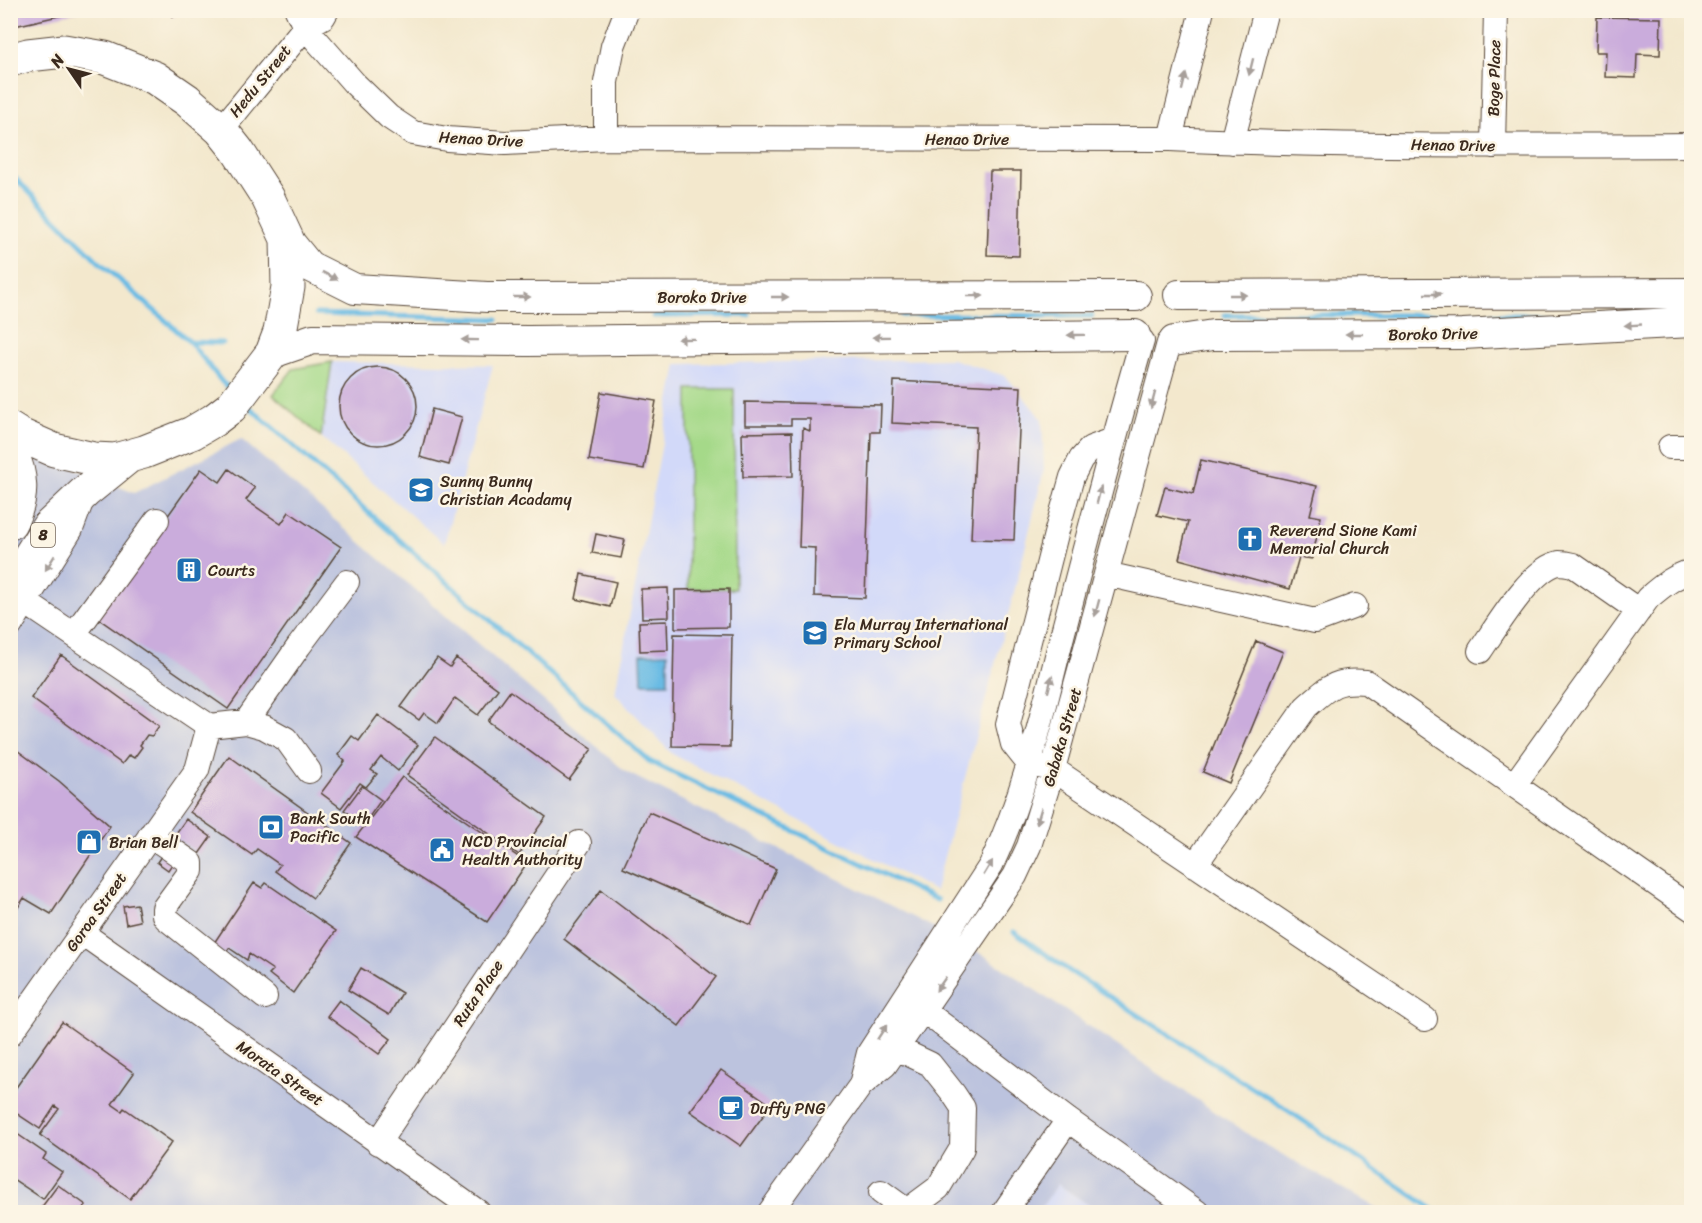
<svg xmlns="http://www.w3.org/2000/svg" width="1702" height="1223" font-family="Sriracha,sans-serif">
  <rect width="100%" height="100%" fill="#fcf5e5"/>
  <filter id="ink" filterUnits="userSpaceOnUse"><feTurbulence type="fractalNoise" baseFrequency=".0167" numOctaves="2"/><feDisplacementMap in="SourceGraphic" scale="12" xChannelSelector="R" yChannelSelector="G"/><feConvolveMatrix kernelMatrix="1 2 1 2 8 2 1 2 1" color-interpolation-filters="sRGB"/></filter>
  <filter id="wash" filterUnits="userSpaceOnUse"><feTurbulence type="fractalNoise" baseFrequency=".008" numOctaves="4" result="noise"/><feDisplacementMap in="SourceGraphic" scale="24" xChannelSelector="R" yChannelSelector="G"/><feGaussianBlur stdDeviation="1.35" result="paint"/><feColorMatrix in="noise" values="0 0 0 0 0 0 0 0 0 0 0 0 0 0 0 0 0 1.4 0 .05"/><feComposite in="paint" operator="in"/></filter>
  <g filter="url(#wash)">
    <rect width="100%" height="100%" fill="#f3e8cd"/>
    <path fill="#d2d9f9" d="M952,359L1006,376L1042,419L1044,470L1019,573L935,891L672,754L615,693L677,364Z
      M332,362L493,365L444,544L273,395L293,369Z
      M1058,1184L1099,1212H1038Z"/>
    <path fill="#bcc3de" d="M241,439L626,772L931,926L985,956L1255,1139L1384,1212H1099L1058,1184L1038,1212H11L10,442L134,493Z"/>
    <path fill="#a5d989" stroke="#708254" stroke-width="1.5" d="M332,362L321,437L273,395L293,369Z
      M688,389H734L735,589H688Z"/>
    <path fill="#69bbe4" stroke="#527281" stroke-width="1.5" d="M668,653V683H642L641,654Z"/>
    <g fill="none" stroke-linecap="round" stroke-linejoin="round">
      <path stroke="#69bbe4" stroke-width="5" d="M10,173L98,261L190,342L222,382L231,390
        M316,314L497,319
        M902,315L1092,316
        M1225,315H1550
        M653,316L749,315
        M190,342L223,343
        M247,405L649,761L937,900
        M1014,932L1071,972L1289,1111L1437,1212"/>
    </g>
    <g id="blocks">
      <path fill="#caacdc" d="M10,10H81V11L10,27Z
        M167,10H179L173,17Z
        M1597,17L1661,18L1660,55L1637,54L1636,78L1605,77L1606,52H1596Z
        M990,171H1021L1019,256L987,255Z
        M339 406a39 39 0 1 1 78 0a39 39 0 1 1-78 0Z
        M894,381L1021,387L1014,540L971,539L976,427L892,423Z
        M601,392L656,401L644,469L589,460Z
        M745,402L881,405L880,432H871L865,598L814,596L815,548L799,547L803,428L810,431V419H791V425H745Z
        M432,409L462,417L449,465L420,457Z
        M792,432L793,476L743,477L742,433Z
        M1201,460L1317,486L1310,515L1321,517L1312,559L1299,557L1290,589L1179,559L1188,522L1157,515L1165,487L1193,494Z
        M201,469L220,482L229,469L255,488L246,500L281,524L289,512L341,547L228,709L96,617Z
        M596,534L625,540L621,558L592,553Z
        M581,574L616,582L610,607L576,599Z
        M668,588L669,617L642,618L641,589Z
        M729,589V627L675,628V590Z
        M667,621L668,650L640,651L639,622Z
        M674,634L732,635L730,747L672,746Z
        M1256,641L1283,652L1229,783L1203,772Z
        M61,655L159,726L152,736L147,735L140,745L142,747L134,758L129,755L122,764L31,698Z
        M437,658L450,667L456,658L498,689L478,715L455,698L438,723L424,713L419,720L401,707Z
        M510,691L592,749L569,780L488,721Z
        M378,715L418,745L398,771L381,757L371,770L377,774L366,787L360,783L341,808L321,793L345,761L338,755L352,736L359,741Z
        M435,737L546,817L519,855L407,775Z
        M10,745L59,781L110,826L51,914L24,898L10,920Z
        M229,756L351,843L313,898L275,871L280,865L257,849L252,855L190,812Z
        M402,777L527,863L487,922L356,837Z
        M362,786L381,800L364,824L344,810Z
        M649,812L776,869L751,925L623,868Z
        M186,819L211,837L199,854L174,836Z
        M164,852L175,860L168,870L157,862Z
        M254,883L262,888L266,883L336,931L293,993L269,974L273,970L249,954L247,960L229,948L225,954L212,946Z
        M601,890L716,977L679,1026L564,939Z
        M137,904L140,921L126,924L123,906Z
        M361,968L402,993L389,1015L348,990Z
        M339,1000L391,1039L379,1054L327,1016Z
        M62,1022L134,1073L112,1104L122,1111L124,1108L172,1142L130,1199L40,1135L59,1109L55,1106L40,1129L10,1109V1096Z
        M721,1070L771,1105L741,1146L690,1111Z
        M10,1129L46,1154L43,1159L62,1172L43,1199L10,1177Z
        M58,1185L86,1205L80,1211L83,1212H38Z"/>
    </g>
  </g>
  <g filter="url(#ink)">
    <use href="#blocks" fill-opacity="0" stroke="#574638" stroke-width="1.5"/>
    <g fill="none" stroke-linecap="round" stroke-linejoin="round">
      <g stroke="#574638" stroke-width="26">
        <path id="minor" d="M297,10L305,27L354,83L389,117L413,133L447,139L505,143L606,138L1170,139C1344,147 1518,146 1692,145
          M221,130L305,27L323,17L327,10
          M606,138V82L613,46L627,10
          M1170,139L1202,10
          M1232,142L1266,10
          M1493,146L1496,10
          M1113,440L1091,448L1081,459L1072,477L1056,534L1008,724L1013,744L1029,764L1053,769L1425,1019
          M1670,447H1692
          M1106,574L1315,621L1355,606
          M25,602L209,726L246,722L299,646L347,582
          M10,626L71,529L83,497
          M74,634L157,520
          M1480,651C1496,628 1531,568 1559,563C1563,563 1569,564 1573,565L1639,611
          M246,722L264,727L286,739L309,771
          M1514,785L1648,598C1662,586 1674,576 1692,571
          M150,835L191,863V871L164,908V915L166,918L265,997
          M1195,865L1306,707C1329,687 1335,679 1366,682L1692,909
          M82,933L478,1212
          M923,1010L1068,1120L1197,1212
          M10,1034L197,770L209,726
          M861,1085L869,1053L991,865C1025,794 1042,716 1061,640C1087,540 1113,440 1142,341
          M378,1143L579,843
          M881,1192L903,1208H911L938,1188L962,1148L963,1108L953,1093L930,1064L896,1048
          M770,1212L861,1085L885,1065L1015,876L1029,846L1053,769L1169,343
          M1004,1212L1068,1120"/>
      </g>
      <g stroke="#574638" stroke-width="32">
        <path id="major" d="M287,239L309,266L355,289L487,297L1136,296
          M1179,295L1692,293
          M1174,341L1213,335L1463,334L1692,322
          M272,353L313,339L528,341L1135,335"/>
      </g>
      <g stroke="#574638" stroke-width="35">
        <path id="highway" d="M10,60L28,55L64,51L105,58L155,78L187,100L221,130L237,150L268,198L287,239L288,287L280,332L272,353L231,407L214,420L192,433L144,452L115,460L94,459L54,450L18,434L10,429
          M10,449C22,475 24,497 10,523
          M10,587L48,527L85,492L127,458"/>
      </g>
      <use href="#minor" stroke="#fff" stroke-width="24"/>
      <use href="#major" stroke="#fff" stroke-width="30"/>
      <use href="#highway" stroke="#fff" stroke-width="33"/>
    </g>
    <defs><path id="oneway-solid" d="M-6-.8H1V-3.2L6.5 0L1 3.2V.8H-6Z" transform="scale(1.5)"/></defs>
    <g fill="#a79f9a">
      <use href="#oneway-solid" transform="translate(1251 67) rotate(104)"/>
      <use href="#oneway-solid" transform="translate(1184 82) rotate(-76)"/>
      <use href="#oneway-solid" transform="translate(330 276) rotate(27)"/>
      <use href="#oneway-solid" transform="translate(1433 294)"/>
      <use href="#oneway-solid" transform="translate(1238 295)"/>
      <use href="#oneway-solid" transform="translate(975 296)"/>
      <use href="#oneway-solid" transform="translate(522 297)"/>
      <use href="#oneway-solid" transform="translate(780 297)"/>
      <use href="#oneway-solid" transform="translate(1633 325) rotate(177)"/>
      <use href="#oneway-solid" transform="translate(1354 334) rotate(180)"/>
      <use href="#oneway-solid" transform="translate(1076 335) rotate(179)"/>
      <use href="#oneway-solid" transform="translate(881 337) rotate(179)"/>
      <use href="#oneway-solid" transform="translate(686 339) rotate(179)"/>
      <use href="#oneway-solid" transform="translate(470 340) rotate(-179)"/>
      <use href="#oneway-solid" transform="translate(1153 400) rotate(105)"/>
      <use href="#oneway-solid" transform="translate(1099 495) rotate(-76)"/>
      <use href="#oneway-solid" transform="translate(50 563) rotate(122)"/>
      <use href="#oneway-solid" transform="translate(1097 608) rotate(105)"/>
      <use href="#oneway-solid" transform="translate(1050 684) rotate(-76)"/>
      <use href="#oneway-solid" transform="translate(1039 816) rotate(107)"/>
      <use href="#oneway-solid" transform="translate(988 868) rotate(-59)"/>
      <use href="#oneway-solid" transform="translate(941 984) rotate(125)"/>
      <use href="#oneway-solid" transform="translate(882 1032) rotate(-57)"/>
    </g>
  </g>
  <defs>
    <g id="school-square" transform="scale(1.35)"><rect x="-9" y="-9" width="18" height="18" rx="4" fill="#1f6fb2" stroke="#fcf5e5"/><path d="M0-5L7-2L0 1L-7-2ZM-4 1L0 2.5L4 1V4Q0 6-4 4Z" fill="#fff"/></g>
    <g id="church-square" transform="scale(1.35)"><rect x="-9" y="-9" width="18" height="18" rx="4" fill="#1f6fb2" stroke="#fcf5e5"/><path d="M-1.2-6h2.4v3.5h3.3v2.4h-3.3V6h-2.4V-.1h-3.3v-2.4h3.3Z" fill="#fff"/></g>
    <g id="building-square" transform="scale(1.35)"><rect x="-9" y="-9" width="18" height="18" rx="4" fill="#1f6fb2" stroke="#fcf5e5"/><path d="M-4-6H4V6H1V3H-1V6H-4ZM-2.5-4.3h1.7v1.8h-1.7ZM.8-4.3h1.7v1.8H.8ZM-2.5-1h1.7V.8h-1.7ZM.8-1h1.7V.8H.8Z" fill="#fff"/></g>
    <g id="bank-square" transform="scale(1.35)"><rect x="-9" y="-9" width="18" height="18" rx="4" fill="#1f6fb2" stroke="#fcf5e5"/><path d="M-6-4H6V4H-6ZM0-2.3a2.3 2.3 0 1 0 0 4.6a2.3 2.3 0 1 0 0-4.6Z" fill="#fff"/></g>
    <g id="shop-square" transform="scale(1.35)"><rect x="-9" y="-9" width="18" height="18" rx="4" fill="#1f6fb2" stroke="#fcf5e5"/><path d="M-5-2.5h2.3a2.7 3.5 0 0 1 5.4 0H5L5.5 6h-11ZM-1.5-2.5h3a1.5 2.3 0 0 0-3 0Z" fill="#fff"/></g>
    <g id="civic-square" transform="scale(1.35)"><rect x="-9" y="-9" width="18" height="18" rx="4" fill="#1f6fb2" stroke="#fcf5e5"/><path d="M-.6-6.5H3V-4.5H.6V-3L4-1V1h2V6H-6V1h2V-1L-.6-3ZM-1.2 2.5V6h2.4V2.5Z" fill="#fff"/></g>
    <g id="cafe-square" transform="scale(1.35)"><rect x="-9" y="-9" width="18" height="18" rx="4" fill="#1f6fb2" stroke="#fcf5e5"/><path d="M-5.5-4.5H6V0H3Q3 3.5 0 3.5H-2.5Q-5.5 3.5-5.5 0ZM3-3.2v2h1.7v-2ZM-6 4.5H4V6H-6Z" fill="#fff"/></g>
  </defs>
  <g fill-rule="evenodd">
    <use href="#school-square" x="421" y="490"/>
    <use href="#church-square" x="1250" y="539"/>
    <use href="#building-square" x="189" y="570"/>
    <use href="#school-square" x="815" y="633"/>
    <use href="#bank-square" x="271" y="827"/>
    <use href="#shop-square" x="89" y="842"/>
    <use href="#civic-square" x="442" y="850"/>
    <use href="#cafe-square" x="731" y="1108"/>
  </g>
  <g text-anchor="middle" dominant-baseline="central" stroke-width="5" stroke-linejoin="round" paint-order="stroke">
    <rect fill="#fcf5e5" stroke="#75675a" stroke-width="1.5" x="31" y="523" width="24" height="24" rx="4.5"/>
    <g font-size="15" font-weight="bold" fill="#3b2a1e">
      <text x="43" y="535">8</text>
    </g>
    <g font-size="16" fill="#3b2a1e" stroke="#fcf5e5">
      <text transform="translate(1494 78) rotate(-89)">Boge Place</text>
      <text transform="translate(260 81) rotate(-51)">Hedu Street</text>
      <text transform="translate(481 139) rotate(3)">Henao Drive</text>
      <text x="967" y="139">Henao Drive</text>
      <text transform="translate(1453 145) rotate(1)">Henao Drive</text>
      <text x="702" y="297">Boroko Drive</text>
      <text transform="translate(1433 334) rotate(-1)">Boroko Drive</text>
      <text transform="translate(1062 737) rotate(-74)">Gabaka Street</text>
      <text transform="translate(96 912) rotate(-55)">Goroa Street</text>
      <text transform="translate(478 993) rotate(-56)">Ruta Place</text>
      <text transform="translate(280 1073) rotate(35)">Morata Street</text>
    </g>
    <g font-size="16" fill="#3b2a1e" stroke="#fcf5e5" text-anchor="start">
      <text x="440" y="481">Sunny Bunny<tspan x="440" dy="18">Christian Acadamy</tspan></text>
      <text x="1270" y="530">Reverend Sione Kami<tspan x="1270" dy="18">Memorial Church</tspan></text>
      <text x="208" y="570">Courts</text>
      <text x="834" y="624">Ela Murray International<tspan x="834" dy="18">Primary School</tspan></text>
      <text x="290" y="818">Bank South<tspan x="290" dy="18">Pacific</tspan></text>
      <text x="462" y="841">NCD Provincial<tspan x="462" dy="18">Health Authority</tspan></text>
      <text x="109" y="842">Brian Bell</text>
      <text x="750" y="1108">Duffy PNG</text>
    </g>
  </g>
  <rect width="1702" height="1223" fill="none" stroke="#fcf5e5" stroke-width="36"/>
  <g transform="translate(69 69) rotate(305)" stroke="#fcf5e5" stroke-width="4.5" paint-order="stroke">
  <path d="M0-4.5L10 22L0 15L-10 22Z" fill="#3b2a1e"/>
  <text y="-9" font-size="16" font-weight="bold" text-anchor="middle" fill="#3b2a1e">N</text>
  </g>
</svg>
